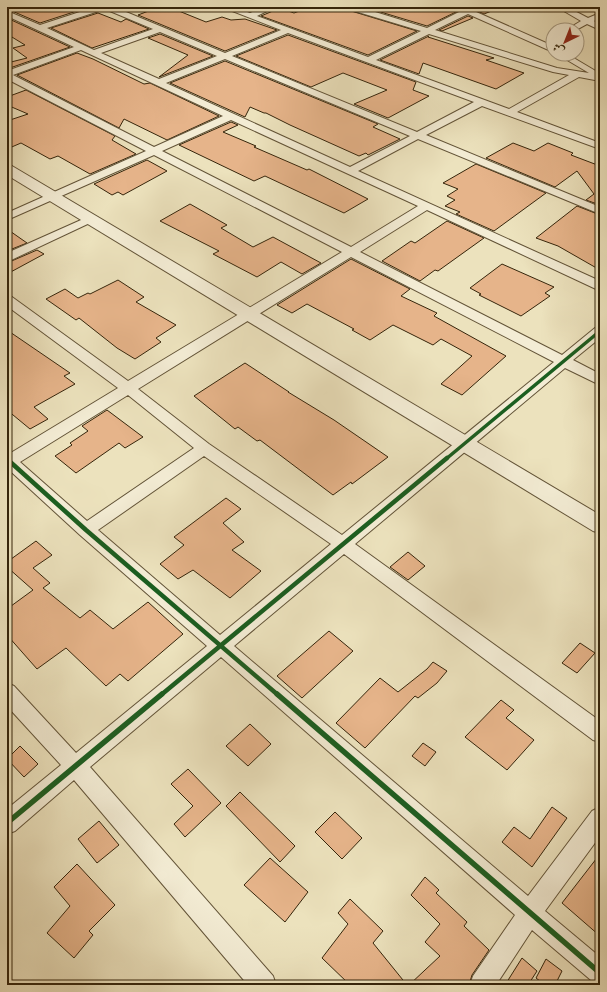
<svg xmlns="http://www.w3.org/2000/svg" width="607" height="992" font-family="'Sorts Mill Goudy',Amiri,serif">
  <rect width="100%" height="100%" fill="#ece2bd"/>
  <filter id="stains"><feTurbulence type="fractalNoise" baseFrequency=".005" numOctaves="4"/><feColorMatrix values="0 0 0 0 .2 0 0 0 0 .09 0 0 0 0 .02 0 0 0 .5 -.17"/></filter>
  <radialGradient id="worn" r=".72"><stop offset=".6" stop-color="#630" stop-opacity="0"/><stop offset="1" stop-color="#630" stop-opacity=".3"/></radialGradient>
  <path fill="#e6b48a" stroke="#35250b" d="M27,7H82L86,8L40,23L12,11Z
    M159,7L164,9L169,7L206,22L222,17L231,20L245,19L277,30L225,51L138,15Z
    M310,7H346L348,10L417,31L368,55L261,16L280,8L294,13Z
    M364,7H453L458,11L427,26Z
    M469,7H499V8L484,14Z
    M98,13L121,22L126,19L149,29L92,48L51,28Z
    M468,16L473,18L442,31L439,30Z
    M7,18L70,47L7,69V63L27,58L13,48L25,45L7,34Z
    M160,34L213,56L159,77L188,55L148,38Z
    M288,35L416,82L413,90L429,96L388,118L354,104L387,90L343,73L311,87L236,56Z
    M429,36L428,37L494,58L486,60L524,73L496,89L423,63L419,74L380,60Z
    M77,53L93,59L144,84L150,83L219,116L167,140L124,119L119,128L17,75Z
    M225,61L378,124L373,127L400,139L368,155L366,153L359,156L290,125L266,113H264L250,107L245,117L170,83Z
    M26,90L115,136L112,140L136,154L90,174L58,156L50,159L21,143L7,149V121L28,114L7,105V97Z
    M231,122L238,125L223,132L256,146L254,147L307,170L309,169L368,199L344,213L265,176L254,181L179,145Z
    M513,143L534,151L548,143L573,153L571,155L600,166V205L586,200L594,194L577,171L555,187L486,158Z
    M147,160L167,171L123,195L118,192L112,195L94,184Z
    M476,164L546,193L494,231L456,214L460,212L445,206L455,200L447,196L458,189L443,183Z
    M190,204L227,225L221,228L253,247L273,237L321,263L302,274L281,262L257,277L213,254L219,251L160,221Z
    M577,206L600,215V270L558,246L536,238Z
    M447,221L484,238L438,271L435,270L420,281L382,261L411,241L415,243Z
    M7,229L27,243L7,251Z
    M37,250L44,254L7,274V263Z
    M351,259L410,289L401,296L437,313L434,316L506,356L462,395L441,384L472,356L441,339L433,345L393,325L370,340L352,330L354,329L307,304L292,313L277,305Z
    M502,264L554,287L545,293L550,296L521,316L479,295L481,294L470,288Z
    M118,280L144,297L136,302L176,325L156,338L161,342L135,359L117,348L79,318L76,320L46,299L65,289L78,298L88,293L90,294Z
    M7,330L70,373L64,376L75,384L34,407L48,419L30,429L7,410Z
    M245,363L289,392H288L334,420L388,457L352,484L351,482L333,495L260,440L257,441L238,427L235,429L194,396Z
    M107,410L143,437L125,448L119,443L76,473L55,456L72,445L70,443L88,431L82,426Z
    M226,498L241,509L223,523L244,542L232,550L261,571L230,598L193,570L178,579L160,564L184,545L174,537Z
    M36,541L52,555L33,568L50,583L43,588L80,618L90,610L113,629L148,602L183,634L128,681L120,674L106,686L66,648L37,669L7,635V609L33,590L7,567V562Z
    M408,552L425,566L408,580L390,567Z
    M329,631L353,651L302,698L277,676Z
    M580,643L595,653L577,673L562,663Z
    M433,662L447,671L437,683L418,698L415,696L365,748L336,723L380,678L398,692L427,669Z
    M501,700L514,710L506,718L534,740L507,770L465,737Z
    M250,724L271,744L248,766L226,746Z
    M423,743L436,752L425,766L412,756Z
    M20,746L38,764L24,777L7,759Z
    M188,769L221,803L185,837L174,824L193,806L171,784Z
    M240,792L295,846L280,862L226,806Z
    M552,807L567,818L532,867L502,842L514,827L530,839Z
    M335,812L362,838L342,859L315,832Z
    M99,821L119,845L97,863L78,839Z
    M600,854V936L562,903Z
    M270,858L308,892L285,922L244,885Z
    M77,864L115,905L89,931L93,935L74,958L47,933L70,906L54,887Z
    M425,877L439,890L436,893L467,922L464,926L489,950L472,975L469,985H409L440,956L425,942L440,924L411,895Z
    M350,899L383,931L373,943L407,985H350L322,958L348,924L338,913Z
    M522,958L537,971L528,985H505Z
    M546,959L562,971L555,985H545L536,978Z"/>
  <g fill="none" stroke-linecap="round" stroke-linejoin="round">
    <g stroke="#635438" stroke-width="2">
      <path id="minor" d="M95,7H114L225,53L281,30L222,7H233L250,13L264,7H275L257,16L368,57L421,31L348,9L347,7H359L427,28L461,11L454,7H465L553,46V52L468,14L435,30L557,68L589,73L557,54H567L599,73L598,75H600V81L579,77L517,112L600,143V149L482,106L426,135L600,207V214L418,139L358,171L600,281V290L596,289L427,210L360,252L562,355L595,328L600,327V338L573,360L600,374V385L565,368L355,544L600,721V742L593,740L344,554L234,646L528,896L592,811L600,807V836L545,911L600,957V985L592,981L532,930L496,985H470L473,976L515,915L221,657L90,767L273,976L276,985H248L74,780L15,831L7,834V809L61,765L7,706V683L14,686L76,753L207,646L80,535L7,468V454H9L118,388L7,306V296L12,297L128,381L342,252L154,155L7,220V213L146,151L7,79V71L74,47L7,16V11L40,25ZM105,9L153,29L94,50L47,28ZM160,32L217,56L159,79L101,53ZM288,33L474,102L417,132L232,56ZM429,34L553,72L569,75L509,109L376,60ZM81,50L223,116L154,147L13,75ZM225,59L410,136L350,167L166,83ZM231,120L418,206L351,247L162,151ZM351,257L554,362L342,535L209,444L138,389ZM128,395L194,448L87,521L20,462ZM204,456L331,544L220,635L98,530Z
        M557,7H567L588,18L600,13V18L594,21L600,25V30L587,24L576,30H566L581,21Z
        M90,216L94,217L96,219L94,221L7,262V253Z"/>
    </g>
    <g stroke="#635438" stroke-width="2">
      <path id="tertiary" d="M7,165L12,166L600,515V533L593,531L7,175Z"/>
    </g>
    <use href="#minor" fill="#f3ecd4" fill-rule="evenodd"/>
    <use href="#tertiary" fill="#f3ecd4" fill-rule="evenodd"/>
    <g stroke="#f3ecd4" stroke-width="5.5">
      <path id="cycleway-far2" d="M446,459L600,331"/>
    </g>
    <g stroke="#f3ecd4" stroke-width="7">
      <path id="cycleway-far1" d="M7,459L86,530L278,695
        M161,695L447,458"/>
    </g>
    <g stroke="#f3ecd4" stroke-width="8">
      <path id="cycleway" d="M277,694L600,973
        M7,823L162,694"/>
    </g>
    <use href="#cycleway-far2" stroke="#1b5e20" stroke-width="3.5"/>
    <use href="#cycleway-far1" stroke="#1b5e20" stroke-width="4.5"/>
    <use href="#cycleway" stroke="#1b5e20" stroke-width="5.5"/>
  </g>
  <rect width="607" height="992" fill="none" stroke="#ece2bd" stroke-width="24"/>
  <rect x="8" y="8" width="591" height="976" fill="none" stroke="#35250b" stroke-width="2"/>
  <rect x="12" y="12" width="583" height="968" fill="none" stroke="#35250b"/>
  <g transform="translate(565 42) rotate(223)"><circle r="19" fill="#f3ecd4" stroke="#a79c84"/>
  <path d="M0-3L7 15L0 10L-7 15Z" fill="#8f2418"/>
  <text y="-6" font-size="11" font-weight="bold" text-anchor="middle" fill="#35250b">ش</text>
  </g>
  <rect width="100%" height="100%" filter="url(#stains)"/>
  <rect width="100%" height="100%" fill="url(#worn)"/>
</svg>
